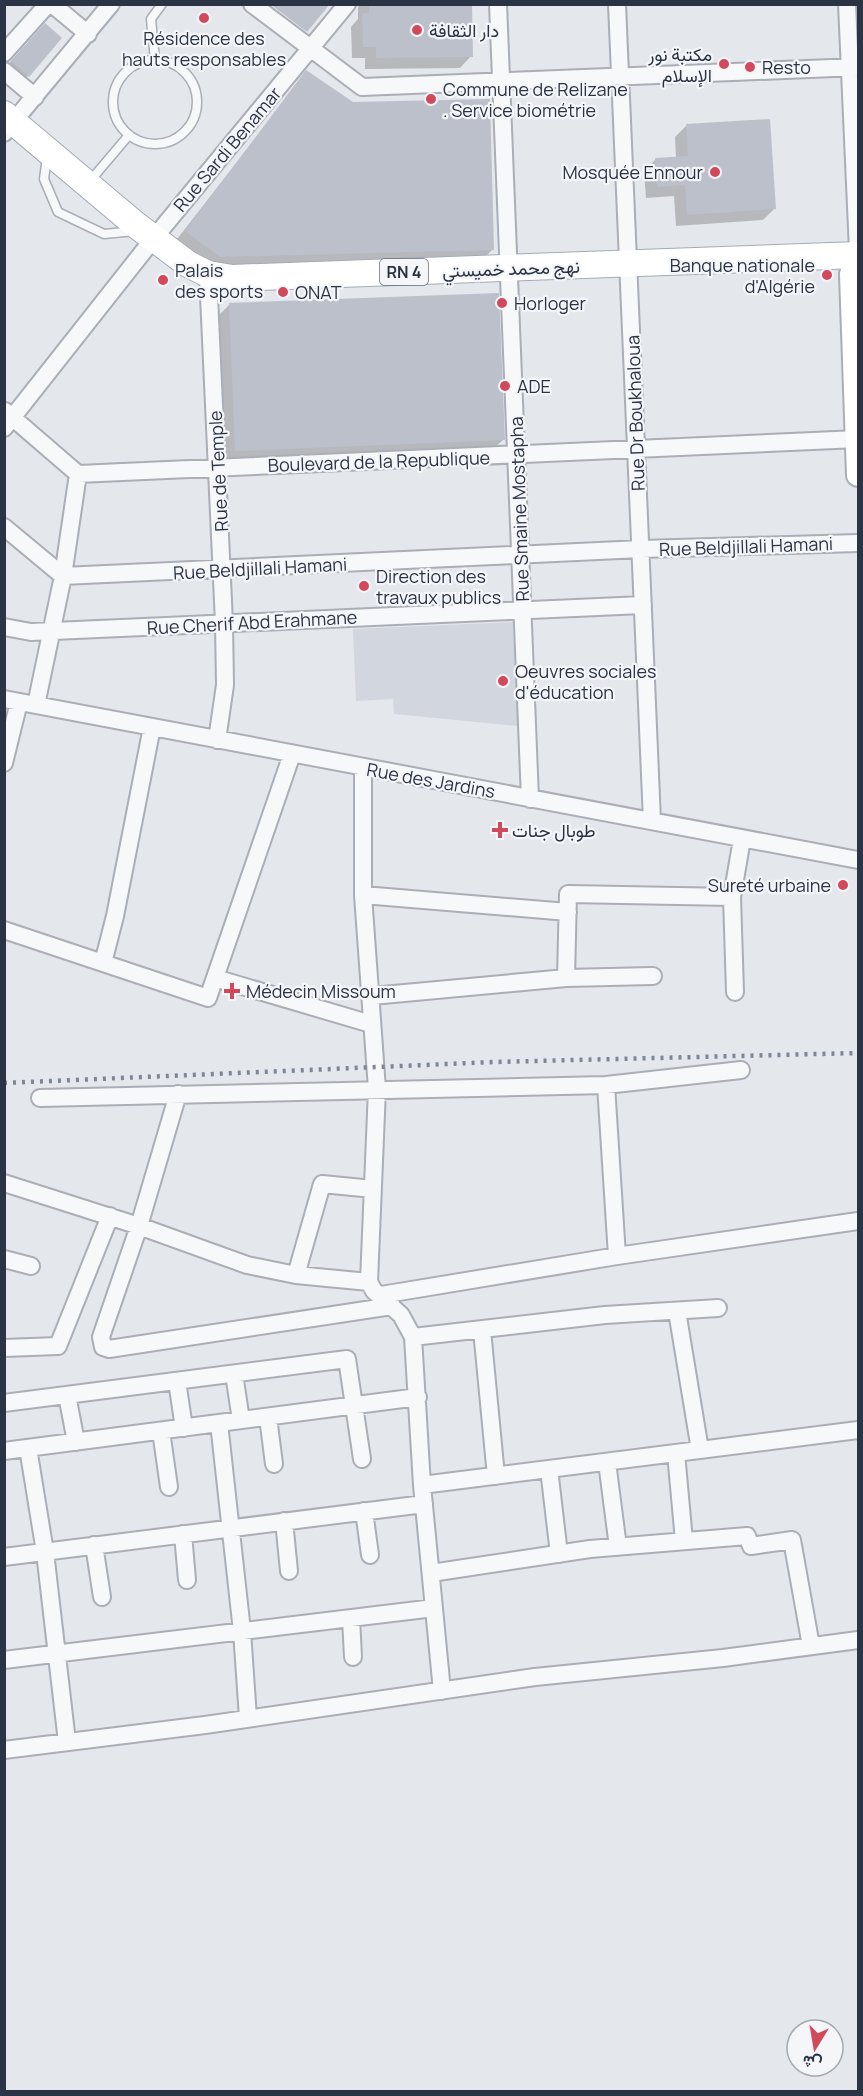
<svg xmlns="http://www.w3.org/2000/svg" width="863" height="2096" font-family="Manrope,Vazirmatn,sans-serif">
  <rect width="100%" height="100%" fill="#e4e7ec"/>
  <path fill="#d2d6de" d="M513,622L518,726L394,714L393,699L356,701L353,629Z"/>
  <path fill="#0003" d="M361,4H471V56L460,68L365,69V58H352L351,27L358,19V7Z
    M34,36L28,76L16,87L4,69Z
    M307,72L493,249L481,261L208,268L174,243Z
    M686,126L775,208L763,220L676,226L674,196L646,198L644,171L656,159L676,158L675,137Z
    M230,304L503,440L491,451L224,461L218,316Z"/>
  <path fill="#bbc0ca" d="M270,4H330L307,32Z
    M369,4H472L473,57L376,58V47H363L362,14L369,13Z
    M45,23L62,38L29,77L11,61Z
    M306,70L353,102L490,99L494,250L220,257L185,231Z
    M770,119L776,209L687,215L685,185L657,187L655,158L688,156L686,124Z
    M499,293L505,440L235,451L229,303Z"/>
  <g fill="none" stroke-linecap="round" stroke-linejoin="round">
    <g stroke="#a9aeb7" stroke-width="11">
      <path id="lane" d="M155,60L151,19L162,4
        M113 102a42 42 0 1 1 84 0a42 42 0 1 1-84 0Z
        M47,157L44,179L58,212L104,234L135,231
        M90,181L129,135"/>
    </g>
    <g stroke="#a9aeb7" stroke-width="20">
      <path id="street" d="M52,4L88,34
        M252,4L362,87L858,67
        M498,4L530,799
        M617,4L652,821
        M847,4L858,251
        M4,53L48,4
        M4,71L35,97
        M4,133L111,4
        M208,274L224,623L225,685L217,740
        M5,411L78,474
        M4,428L154,238L347,4
        M78,474L858,439
        M4,527L63,576L641,549L858,543
        M4,627L31,632L643,605
        M4,699L858,860
        M36,705L63,576L78,474
        M4,763L19,702
        M363,768V895L377,1089L369,1282L374,1291L401,1315L413,1337L422,1485L442,1691
        M363,895L568,912
        M4,930L208,998L292,754
        M103,963L115,916L152,727
        M215,978L371,1024
        M566,978L653,976
        M735,992L732,897L742,839
        M372,996L566,978L568,894L732,897
        M606,1085L617,1256
        M178,1094L139,1226L101,1337L103,1347L109,1349L392,1306
        M40,1098L606,1085L741,1070
        M4,1183L139,1226L247,1265L296,1275L369,1282
        M4,1259L31,1266
        M296,1275L322,1184L373,1189
        M381,1295L617,1256L858,1221
        M677,1311L700,1450
        M482,1330L496,1476
        M413,1337L605,1315L718,1308
        M4,1348L58,1346L110,1216
        M234,1374L241,1420
        M177,1381L184,1428
        M67,1395L76,1442
        M4,1403L347,1359L362,1459
        M268,1417L274,1464
        M219,1423L242,1631L248,1718
        M161,1431L169,1487
        M28,1448L45,1552L67,1742
        M4,1451L418,1397
        M676,1453L684,1541
        M607,1462L618,1547
        M549,1469L559,1554
        M422,1485L858,1430
        M364,1511L370,1555
        M284,1521L289,1571
        M183,1534L187,1580
        M94,1545L102,1597
        M4,1557L424,1504
        M431,1573L590,1549L747,1536L751,1546L792,1540L811,1646
        M351,1618L353,1657
        M4,1660L434,1608
        M4,1750L205,1725L535,1677L723,1658L858,1640"/>
    </g>
    <g stroke="#a9aeb7" stroke-width="26">
      <path id="secondary" d="M858,255L851,274L858,475"/>
    </g>
    <g stroke="#a3abb8" stroke-width="28">
      <path id="primary" d="M4,114L136,225L188,264L208,274L232,278L858,255"/>
    </g>
    <use href="#lane" stroke="#f7f8fa" stroke-width="8"/>
    <use href="#street" stroke="#f7f8fa" stroke-width="16"/>
    <use href="#secondary" stroke="#fff" stroke-width="22"/>
    <use href="#primary" stroke="#fff" stroke-width="26"/>
    <path stroke="#7d8696" stroke-width="4.5" stroke-dasharray="3 6" stroke-linecap="butt" d="M4,1083L494,1062L858,1053"/>
  </g>
  <g fill="#d1495b" stroke="#f4f6f9" stroke-width="2">
    <circle cx="204" cy="18" r="6"/>
    <circle cx="417" cy="30" r="6"/>
    <circle cx="724" cy="64" r="6"/>
    <circle cx="750" cy="67" r="6"/>
    <circle cx="431" cy="99" r="6"/>
    <circle cx="715" cy="172" r="6"/>
    <circle cx="827" cy="275" r="6"/>
    <circle cx="163" cy="280" r="6"/>
    <circle cx="283" cy="292" r="6"/>
    <circle cx="502" cy="303" r="6"/>
    <circle cx="505" cy="386" r="6"/>
    <circle cx="364" cy="586" r="6"/>
    <circle cx="503" cy="681" r="6"/>
    <path d="M497 821h6v6h6v6h-6v6h-6v-6h-6v-6h6z"/>
    <circle cx="843" cy="885" r="6"/>
    <path d="M229 982h6v6h6v6h-6v6h-6v-6h-6v-6h6z"/>
  </g>
  <g text-anchor="middle" dominant-baseline="central" stroke-width="4.5" stroke-linejoin="round" paint-order="stroke">
    <rect fill="#f4f6f9" stroke="#676e7b" stroke-width="1.5" x="380" y="259" width="48" height="26" rx="4.5"/>
    <g font-size="16" font-weight="bold" fill="#2b3445">
      <text x="404" y="272">RN 4</text>
    </g>
    <g font-size="18" fill="#2b3445" stroke="#f4f6f9" text-anchor="start">
      <text x="429" y="30">دار الثقافة</text>
      <text x="204" y="38" text-anchor="middle">Résidence des<tspan x="204" dy="21">hauts responsables</tspan></text>
      <text x="712" y="54" text-anchor="end">مكتبة نور<tspan x="712" dy="21">الإسلام</tspan></text>
      <text x="762" y="67">Resto</text>
      <text x="443" y="89">Commune de Relizane<tspan x="443" dy="21">. Service biométrie</tspan></text>
      <text x="703" y="172" text-anchor="end">Mosquée Ennour</text>
      <text x="815" y="265" text-anchor="end">Banque nationale<tspan x="815" dy="21">d'Algérie</tspan></text>
      <text x="175" y="270">Palais<tspan x="175" dy="21">des sports</tspan></text>
      <text x="295" y="292">ONAT</text>
      <text x="514" y="303">Horloger</text>
      <text x="517" y="386">ADE</text>
      <text x="376" y="576">Direction des<tspan x="376" dy="21">travaux publics</tspan></text>
      <text x="515" y="671">Oeuvres sociales<tspan x="515" dy="21">d'éducation</tspan></text>
      <text x="512" y="830">طوبال جنات</text>
      <text x="831" y="885" text-anchor="end">Sureté urbaine</text>
      <text x="246" y="991">Médecin Missoum</text>
    </g>
    <g font-size="18" fill="#2b3445" stroke="#f4f6f9">
      <text transform="translate(227 149) rotate(-50)">Rue Sardi Benamar</text>
      <text transform="translate(511 268) rotate(-2)">نهج محمد خميستي</text>
      <text transform="translate(635 413) rotate(-92)">Rue Dr Boukhaloua</text>
      <text transform="translate(379 461) rotate(-2)">Boulevard de la Republique</text>
      <text transform="translate(218 471) rotate(-93)">Rue de Temple</text>
      <text transform="translate(519 509) rotate(-92)">Rue Smaine Mostapha</text>
      <text transform="translate(746 546) rotate(-2)">Rue Beldjillali Hamani</text>
      <text transform="translate(260 568) rotate(-3)">Rue Beldjillali Hamani</text>
      <text transform="translate(252 622) rotate(-3)">Rue Cherif Abd Erahmane</text>
      <text transform="translate(431 780) rotate(10)">Rue des Jardins</text>
    </g>
  </g>
  <rect width="863" height="2096" fill="none" stroke="#2b3445" stroke-width="12"/>
  <g transform="translate(815 2048) rotate(191)"><circle r="28" fill="#f4f6f9" stroke="#a4a8b1" stroke-width="1.5"/>
  <path d="M0-4.5L10 22L0 15L-10 22Z" fill="#d1495b"/>
  <text y="-9" font-size="16" font-weight="bold" text-anchor="middle" fill="#2b3445">ش</text>
  </g>
</svg>
